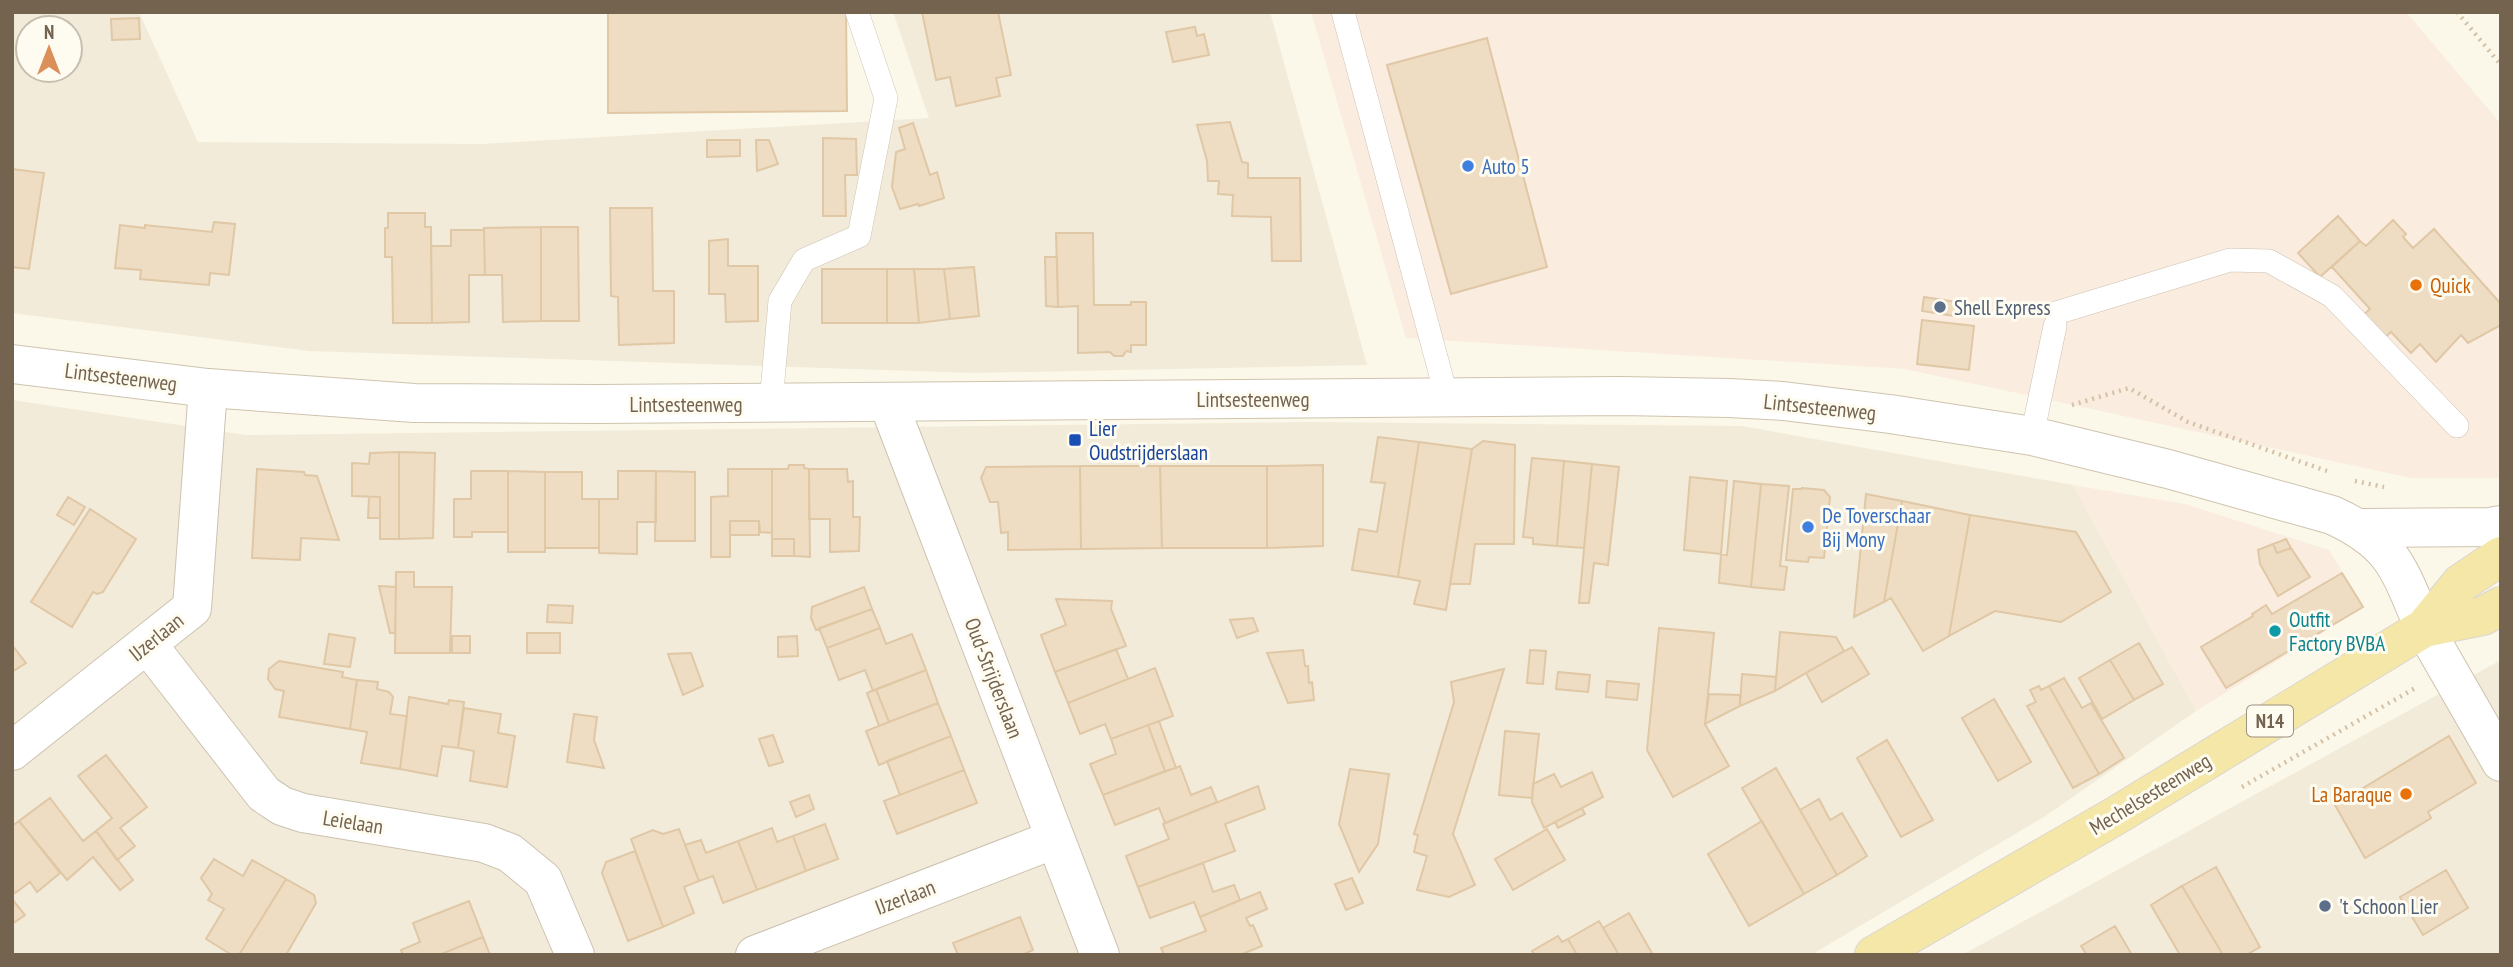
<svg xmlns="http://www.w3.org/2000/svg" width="2513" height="967" font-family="'PT Sans Narrow',sans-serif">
  <rect width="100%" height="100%" fill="#fbf8ea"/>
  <path fill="#f2ebd9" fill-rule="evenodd" d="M12,12H139L198,142L482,144L929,118L893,12H1270L1367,365L975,373L309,351L12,313ZM28,28H70V70H28Z
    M12,400L246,435L1308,422L1742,426L2073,485L2196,711L2047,815L1811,955H12Z
    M2501,660V955H1962Z"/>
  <path fill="#faecdf" d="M1311,12H2406L2501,124V478H2411L1905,369L1406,338Z
    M2073,485L2185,504L2329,550L2364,607L2196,711Z"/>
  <path fill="#eeddc3" stroke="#e0c7a5" stroke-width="2" d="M608,12H846L847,111L608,113Z
    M922,12H998L1011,75L996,78L1000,96L956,106L950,77L936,80Z
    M139,18L140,39L112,40L111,19Z
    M1195,27L1197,36L1204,34L1209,55L1173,62L1166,32Z
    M1487,38L1547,267L1451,294L1387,65Z
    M1230,122L1242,162L1248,163V178H1300L1301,261H1272L1271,217L1232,216L1233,195L1218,194L1219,181H1208L1207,161L1197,125Z
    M913,123L930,175L937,172L944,198L919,206L918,204L900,209L892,187L896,152L905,149L899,128Z
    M823,138L856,139L857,175H845L846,216H823Z
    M707,140H740V156L707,157Z
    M756,140H769L778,164L757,171Z
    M12,169L44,173L29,269L12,267Z
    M610,208H652L653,291H674V343L619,345L618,297L611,296Z
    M388,213H425V227H431L432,323H393L392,257H385V228H388Z
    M2338,216L2360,241L2320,277L2298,253Z
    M2393,220L2406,234L2403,237L2413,248L2434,229L2501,304V325L2468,343L2461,335L2436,362L2420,344L2411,353L2391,332L2382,340L2360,318L2370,309L2332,267L2360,241L2366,246Z
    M214,222L235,224L229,275L210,273L209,285L140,279L141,270L115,268L120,225L145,228V225L212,232Z
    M541,227V321L503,322L502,275H485L484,228Z
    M541,227H578L579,321H541Z
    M451,230H484L485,275H469V322L432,323L431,246H451Z
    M1056,233H1093L1094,305H1131V302H1146V345H1131V352L1126,351L1123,356H1114L1110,352L1078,353V306L1058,307Z
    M728,239V266H758V321L726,322L725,294H709V241Z
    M1045,257H1057L1058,307L1046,306Z
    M974,267L979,316L950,319L944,269Z
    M822,269H887V323H822Z
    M887,269H914L919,323H887Z
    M914,269H944L950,319L919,323Z
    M1924,297L1957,302L1955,316L1922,311Z
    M1922,320L1974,326L1969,370L1917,364Z
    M1378,437L1419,442L1398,577L1352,570L1359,529L1377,532L1385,483L1371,482Z
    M1483,441L1515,445L1514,544H1475L1470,584H1450L1472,449Z
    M1419,442L1472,449L1446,610L1414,604L1420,581L1398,577Z
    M399,452L435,453L433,538L399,539Z
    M399,452V539H380V497L352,496V463L369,464L370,453Z
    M1532,458L1564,461L1557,546L1533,544V538L1523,537Z
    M1564,461L1592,464L1584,548L1557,546Z
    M1592,464L1619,467L1608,565L1594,563L1589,603H1579Z
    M789,465H804V468L809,469L810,557L794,556V539H772V469H788Z
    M1323,465V546L1267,548V466Z
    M1080,466H1160L1162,548L1081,549Z
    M1080,466L1081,549L1008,550V532L1001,533L998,502H990L981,478L986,467Z
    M1160,466H1267V548H1162Z
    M257,469L304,472L305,475L317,476L339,540L301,538L300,560L252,558Z
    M728,469H772V533L760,532L759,521H730V557H711V497L728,496Z
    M809,469H847L848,482L853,481V517H860L859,551L830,552V519H809Z
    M471,471H508V532H472V537H454V499H471Z
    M508,471L545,472V552H508Z
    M618,471H656V522H637V554L599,553V499H618Z
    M656,471L695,472V541H655Z
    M545,472H582V499H599V548H545Z
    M1690,477L1727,481L1721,554L1684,550Z
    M1734,481L1761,484L1751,587L1719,583L1721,554L1727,555Z
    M1761,484L1789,486L1780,566L1787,567L1784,590L1751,587Z
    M1802,488L1824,490L1830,497L1824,558L1809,557L1808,562L1786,560L1793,489H1802Z
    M1866,494L1902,501L1884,602L1854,617Z
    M68,497L85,507L74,525L57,515Z
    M369,497H380V518H368Z
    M1902,501L1970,515L1949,636L1923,651L1891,598L1884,602Z
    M90,509L136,539L103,592L97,594L93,592L72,627L31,602Z
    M1970,515L2076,532L2111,592L2061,622L1995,611L1949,636Z
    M730,521H759V535H730Z
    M772,539H794V556H772Z
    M2286,539L2291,548L2277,553L2273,544Z
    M2273,544L2277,553L2291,548L2310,577L2278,596L2260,564L2258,550Z
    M396,572H414V587H452L450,653H395Z
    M2342,573L2363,607L2226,688L2201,647L2253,616L2252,614L2266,605L2272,614Z
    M379,586L396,587L395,633H390Z
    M864,587L872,609L816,630L811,618L812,607Z
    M1056,599L1112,601L1111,609L1126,646L1055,672L1041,635L1066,625Z
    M548,605L573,606L572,623L547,622Z
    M872,609L880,628L827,648L819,628Z
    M1253,618L1258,631L1237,638L1230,620Z
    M880,628L886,644L912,634L926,670L873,691L865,670L839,680L827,648Z
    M1659,628L1714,633L1705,724L1729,766L1673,797L1647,750Z
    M1780,632L1836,637L1844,651L1775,691Z
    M527,633H560V653H527Z
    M329,634L355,638L350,667L324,664Z
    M452,636H470V653H452Z
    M797,636L798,656L778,657V637Z
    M2139,643L2163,684L2134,700L2110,660Z
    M12,645L26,663L12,672Z
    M1852,647L1869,674L1822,702L1806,673Z
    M1116,649L1128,679L1068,703L1055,672Z
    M1303,650L1305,666H1308L1309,683L1312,682L1314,700L1288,703L1267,653Z
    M1530,650L1546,651L1543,684L1527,683Z
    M691,653L703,686L683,695L668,654Z
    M2110,660L2134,700L2102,719L2079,678Z
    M279,661L343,672L342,677L357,680L350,729L279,717L284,691L275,689L268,679L269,669Z
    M1155,668L1173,716L1111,739L1105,724L1080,734L1068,703Z
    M1504,669L1453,834L1475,885L1449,897L1417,890L1427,856L1414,852L1418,835L1414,834L1454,702L1451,682Z
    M926,670L938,703L889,722L876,689Z
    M1558,672L1590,675L1588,692L1556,689Z
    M1742,674L1776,677L1775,691L1740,706Z
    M2064,678L2082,708L2091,703L2124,758L2099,774L2049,686Z
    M357,680L378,682L377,689L389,692L393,697L390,714L407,716L400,769L361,763L367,732L350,729Z
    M1607,681L1639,684L1637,700L1606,697Z
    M2039,686L2041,690L2049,686L2099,774L2073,788L2027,706L2036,702L2030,690Z
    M876,689L889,722L879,726L867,693Z
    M1709,694L1740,695V706L1705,724Z
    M409,697L448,704L449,700L464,702L458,748L442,746L437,776L400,769Z
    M1994,699L2031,762L1998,781L1962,718Z
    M938,703L951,736L879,765L866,731Z
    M464,708L501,714L498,733L515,736L507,787L470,781L474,751L458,748Z
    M574,714L597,717L594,740L604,768L567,762Z
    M1159,721L1176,768L1165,771L1148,725Z
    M1148,725L1165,771L1103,795L1090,764L1116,754L1111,739Z
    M1505,731L1539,734L1532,798L1499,795Z
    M773,735L783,762L769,766L759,739Z
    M951,736L964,770L900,795L887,761Z
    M2449,736L2476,783L2428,812L2431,818L2365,858L2335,805Z
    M1887,740L1933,820L1901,837L1857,758Z
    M106,755L147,807L120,828L135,846L117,860L96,831L112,818L78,776Z
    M1180,766L1191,795L1211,787L1217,802L1165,823L1159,808L1115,825L1103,795Z
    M1776,768L1837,875L1804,894L1742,788Z
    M1350,769L1389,774L1378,844L1359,872L1339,824Z
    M964,770L977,803L897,834L884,801Z
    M1592,772L1603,797L1544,828L1532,802L1533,784L1554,774L1561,787Z
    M1258,786L1265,809L1225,824L1235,851L1138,887L1126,856L1169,839L1163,824Z
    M809,795L814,809L796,817L790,802Z
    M50,798L83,841L96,831L133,880L120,890L93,857L67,880L19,821Z
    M1819,799L1830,820L1842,813L1867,856L1837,875L1800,810Z
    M1582,808L1585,814L1558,828L1555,822Z
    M19,821L60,873L37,892L30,882L15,893L12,889V826Z
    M1762,821L1804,894L1749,926L1708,854Z
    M825,824L838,859L806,871L793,836Z
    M772,828L777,842L793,836L806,871L757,890L738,841Z
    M679,829L699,881L684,887L694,913L663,927L631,839L653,830L663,834Z
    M1547,829L1565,860L1513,890L1495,859Z
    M701,840L706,853L738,841L757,890L723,903L713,876L699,881L685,845Z
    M635,851L663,927L628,941L602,873L606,862Z
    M214,859L243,876L252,860L286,879L239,955H232L206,939L224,909L208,900L212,894L201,878Z
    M1203,863L1213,892L1234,885L1240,900L1200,917L1194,902L1150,918L1138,887Z
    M2216,867L2260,947L2246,955H2223L2182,886Z
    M2446,870L2468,908L2423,935L2400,897Z
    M1352,878L1363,903L1346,910L1335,884Z
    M286,879L314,895L316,903L286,955H239Z
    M2182,886L2223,955H2180L2151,905Z
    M1260,892L1267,909L1246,918L1250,926L1253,925L1262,946L1240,955H1164L1161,948L1206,931L1200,917Z
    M12,899L25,915L12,924Z
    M469,901L483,937L439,955H403L401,950L420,942L413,923Z
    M1629,913L1653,955H1619L1603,928Z
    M1020,917L1033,950L1022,955H958L953,943Z
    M1599,921L1619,955H1577L1568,939Z
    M2115,926L2132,955H2087L2081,946Z
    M1558,936L1562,942L1568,939L1577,955H1535L1532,951Z
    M483,937L490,955H439Z"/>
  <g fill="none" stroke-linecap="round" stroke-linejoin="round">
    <g stroke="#cdc2b0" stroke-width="24">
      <path id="lane" d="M1343,12L1447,398
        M2056,313L2230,260L2269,261L2332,296L2457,426
        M771,403L780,301L804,260L859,236L886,98L857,12
        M2032,436L2055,326"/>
    </g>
    <g stroke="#cdc2b0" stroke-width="40">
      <path id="street" d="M888,402L1100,955
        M2424,628L2501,762
        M148,645L264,794L282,806L303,813L484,843L510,853L543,880L575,955
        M12,751L192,608L208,388
        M755,955L1055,839"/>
    </g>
    <g stroke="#cfc3ae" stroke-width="40">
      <path id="secondary" d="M12,364L208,388L414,403L596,404L1621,396L1729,398L1783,401L1890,414L2032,436L2168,469L2332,515C2394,543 2399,569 2424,628
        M2360,528L2490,527L2501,525"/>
    </g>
    <g stroke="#dbd6d1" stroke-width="40">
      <path id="primary" d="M2424,628L2483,616L2501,606
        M1874,955L2117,815L2424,628L2461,583L2501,556"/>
    </g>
    <path stroke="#d4c1a6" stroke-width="4.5" stroke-dasharray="2 5" stroke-linecap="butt" d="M2457,12L2501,65
      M2072,405L2129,388L2188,422L2327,471
      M2355,481L2384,487
      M2242,787L2417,687"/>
    <use href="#lane" stroke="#fff" stroke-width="23"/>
    <use href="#street" stroke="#fff" stroke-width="38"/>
    <use href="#secondary" stroke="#fff" stroke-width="38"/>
    <use href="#primary" stroke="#f4e7a8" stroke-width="38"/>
  </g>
  <g fill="#3f7fe0" stroke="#fefbf0" stroke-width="2.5">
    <circle cx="1468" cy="166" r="7"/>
    <circle cx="1808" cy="527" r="7"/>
  </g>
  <g fill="#e8710a" stroke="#fefbf0" stroke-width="2.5">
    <circle cx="2416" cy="285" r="7"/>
    <circle cx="2406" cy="794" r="7"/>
  </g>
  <g fill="#5c6f8a" stroke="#fefbf0" stroke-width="2.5">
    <circle cx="1940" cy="307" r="7"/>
    <circle cx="2325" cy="906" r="7"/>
  </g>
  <rect fill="#1a4fb4" stroke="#fefbf0" stroke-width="2.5" x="1068" y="433" width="14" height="14" rx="3.5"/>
  <circle fill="#0f9aa8" stroke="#fefbf0" stroke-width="2.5" cx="2275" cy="631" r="7"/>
  <g text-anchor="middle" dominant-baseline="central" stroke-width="6" stroke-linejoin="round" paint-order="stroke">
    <rect fill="#fefbf0" stroke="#9d917f" stroke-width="2" x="2247" y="705.5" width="46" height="31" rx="5"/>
    <g font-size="19" font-weight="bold" fill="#74634f">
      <text x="2270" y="721">N14</text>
    </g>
    <g font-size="21" fill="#366cbe" stroke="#fefbf0" text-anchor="start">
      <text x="1482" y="166">Auto 5</text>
      <text x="1822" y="515">De Toverschaar<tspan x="1822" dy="24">Bij Mony</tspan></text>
    </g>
    <g font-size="21" fill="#c56008" stroke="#fefbf0" text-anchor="start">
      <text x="2430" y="285">Quick</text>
      <text x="2392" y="794" text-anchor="end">La Baraque</text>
    </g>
    <g font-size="21" fill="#4e5e75" stroke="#fefbf0" text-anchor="start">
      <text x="1954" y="307">Shell Express</text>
      <text x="2339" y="906">'t Schoon Lier</text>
    </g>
    <g font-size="21" fill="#74634f" stroke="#fefbf0">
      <text transform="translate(121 377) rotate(7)">Lintsesteenweg</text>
      <text x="1253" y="399">Lintsesteenweg</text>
      <text x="686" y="404">Lintsesteenweg</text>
      <text transform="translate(1820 407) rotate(6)">Lintsesteenweg</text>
      <text transform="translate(156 637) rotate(-39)">IJzerlaan</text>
      <text transform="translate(994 678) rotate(69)">Oud-Strijderslaan</text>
      <text transform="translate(2150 794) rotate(-31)">Mechelsesteenweg</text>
      <text transform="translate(353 822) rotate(9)">Leielaan</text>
      <text transform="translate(905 897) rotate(-21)">IJzerlaan</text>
    </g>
    <g font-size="21" fill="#164399" stroke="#fefbf0" text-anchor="start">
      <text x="1089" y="428">Lier<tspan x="1089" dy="24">Oudstrijderslaan</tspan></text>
    </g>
    <g font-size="21" fill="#0d838f" stroke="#fefbf0" text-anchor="start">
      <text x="2289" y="619">Outfit<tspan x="2289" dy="24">Factory BVBA</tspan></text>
    </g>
  </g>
  <rect width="2513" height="967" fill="none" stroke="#74634f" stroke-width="28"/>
  <g transform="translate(49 49)"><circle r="33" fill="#fefbf0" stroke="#c7beb0" stroke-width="2"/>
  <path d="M0-5L12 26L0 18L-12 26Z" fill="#db9059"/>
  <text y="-10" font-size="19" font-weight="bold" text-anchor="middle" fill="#74634f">N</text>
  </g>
</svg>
